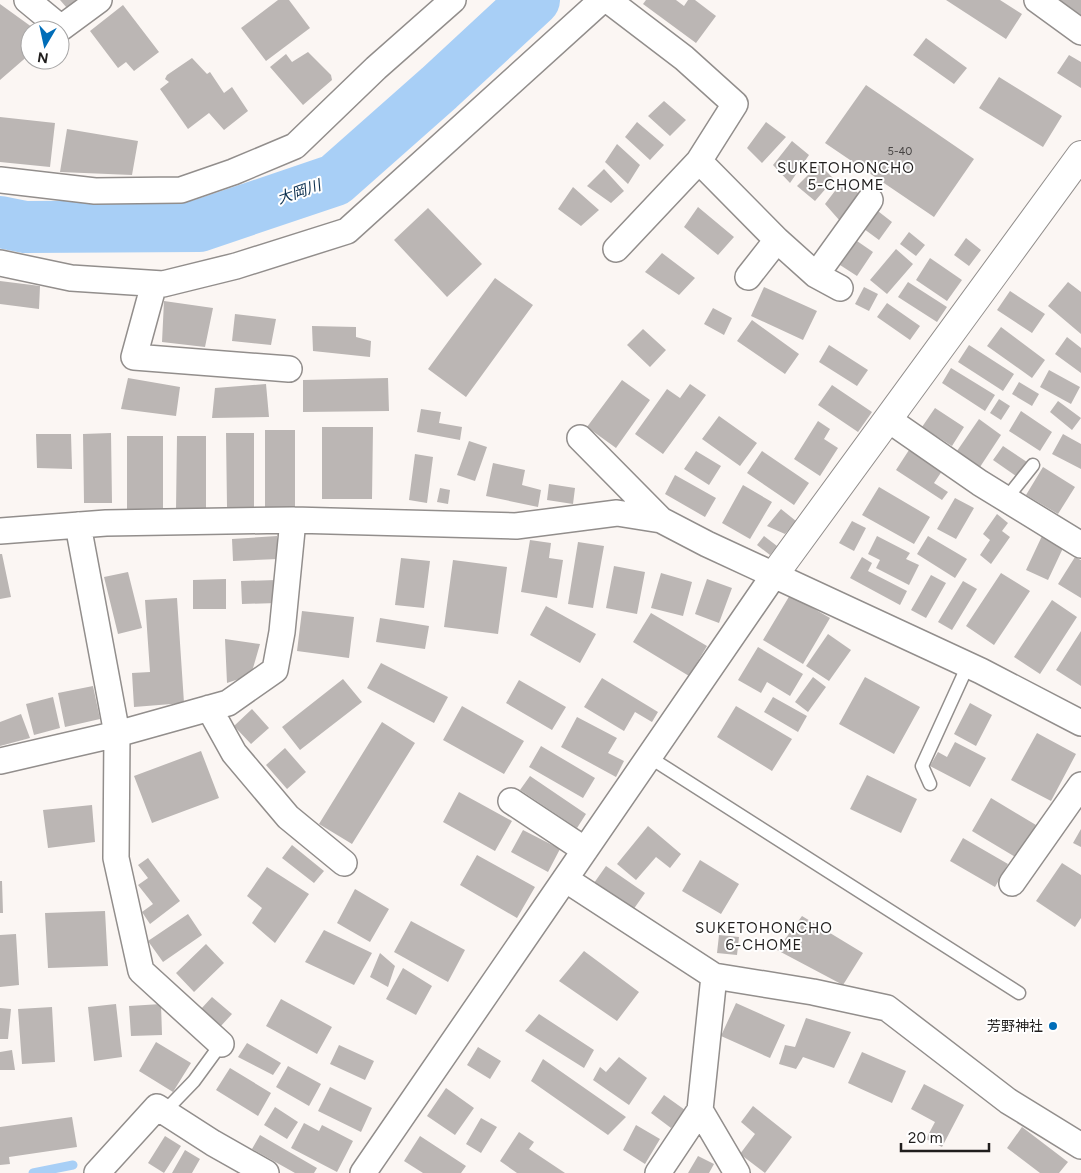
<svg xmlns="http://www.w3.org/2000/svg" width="1081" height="1173" font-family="Figtree,'Noto Sans JP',sans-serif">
  <rect width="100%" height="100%" fill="#fbf6f3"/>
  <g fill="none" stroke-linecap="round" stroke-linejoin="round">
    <path stroke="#a8cff6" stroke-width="9" d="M33,1173L73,1165"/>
    <path stroke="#a8cff6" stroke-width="52" d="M0,222L25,227L199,226L335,180L439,88L534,0"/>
  </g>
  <path fill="#bbb6b4" d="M60,0H77L67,8Z
    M278,0H289L310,28L266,61L241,28Z
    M646,0H676L684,6L688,0H695L716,16L696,43L643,4Z
    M946,0H1000L1022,14L1006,39Z
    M1052,0H1081V20Z
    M0,4L36,30H30V54L0,80Z
    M123,5L159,52L134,71L126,62L118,68L90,31Z
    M926,38L967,68L954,84L913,55Z
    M308,52L331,75L332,80L303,105L270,67L286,54L292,62Z
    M1069,55L1081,62V88L1057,73Z
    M192,58L207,74L210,72L224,93L232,87L248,111L224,130L209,113L188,129L160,89L169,82L165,79L167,75Z
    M999,77L1062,116L1043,147L979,108Z
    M866,85L974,159L934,217L825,143Z
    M664,101L686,120L670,136L648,116Z
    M0,117L55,123L50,167L0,162Z
    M637,122L664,145L650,160L625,137Z
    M766,122L786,137L762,163L747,148Z
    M67,129L138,141L132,175L60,172Z
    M792,141L809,155L790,183L773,165Z
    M617,144L640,165L628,184L605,162Z
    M819,164L834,179L815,201L797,186Z
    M604,169L624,191L611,203L587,186Z
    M844,179L860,195L840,221L825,204Z
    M573,187L599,210L581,226L558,209Z
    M698,207L734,237L718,255L684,227Z
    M428,208L482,264L447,297L394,240Z
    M874,208L892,222L879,240L860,226Z
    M909,232L925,245L916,256L900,244Z
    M966,238L981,250L969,266L954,255Z
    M857,241L873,252L857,276L840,265Z
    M896,249L913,264L887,294L870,280Z
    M662,253L695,278L679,295L645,272Z
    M930,258L962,280L947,301L916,280Z
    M495,278L533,305L466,397L428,369Z
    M0,281L40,286L39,309L0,304Z
    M908,282L947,307L937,322L898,297Z
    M1068,282L1081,292V334L1048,306Z
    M764,287L817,311L803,340L751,316Z
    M864,287L878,294L869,311L855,304Z
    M1010,291L1045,314L1032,333L997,310Z
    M164,301L213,308L205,347L162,342Z
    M887,303L920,326L910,340L877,317Z
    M713,308L732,318L724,335L704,324Z
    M235,314L276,319L271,345L232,341Z
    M752,320L799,354L785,374L737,341Z
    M312,326L356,327V337L371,341L370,357L313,351Z
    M1001,327L1045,360L1032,378L987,346Z
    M643,329L666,350L650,367L627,345Z
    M1067,337L1081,348V373L1055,354Z
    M829,345L868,370L857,386L819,362Z
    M969,345L1014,374L1003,391L958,362Z
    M951,368L995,395L985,411L942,383Z
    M1049,370L1080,387L1071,404L1040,387Z
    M128,378L180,387L176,416L121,409Z
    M388,378L389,411L303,412V380Z
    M622,380L650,400L616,448L587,427Z
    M1019,382L1039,394L1032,406L1012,394Z
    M266,384L269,417L212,418L215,388Z
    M690,384L706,395L663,454L635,434L667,389L680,398Z
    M832,385L872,412L858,432L818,405Z
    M999,399L1010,406L1001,420L990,413Z
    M1058,401L1081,418L1072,430L1050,412Z
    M935,408L964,427L952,446L922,427Z
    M421,409L441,412L439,423L462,427L460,440L417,432Z
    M1021,411L1052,432L1040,451L1009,431Z
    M719,416L757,443L740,466L702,439Z
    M979,419L1001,435L980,467L957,451Z
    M818,421L830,429L824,439L838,448L820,476L794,459Z
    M322,427H373L372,499H322Z
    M265,430H295V509H265Z
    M111,433L112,503H84L83,434Z
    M226,433H254V507H227Z
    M36,434H71L72,469L37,468Z
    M1063,434L1081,444V469L1052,454Z
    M127,436H163V510L127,509Z
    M177,436H206V510L176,511Z
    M469,441L487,447L475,481L457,475Z
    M1003,446L1027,462L1016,476L993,460Z
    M909,450L942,471L934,483L948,492L942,500L896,470Z
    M696,451L721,466L709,485L684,469Z
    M762,451L809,483L794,505L747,473Z
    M415,454L433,457L427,503L409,500Z
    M493,463L525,470L522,485L541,490L538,507L486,496Z
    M1043,467L1075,487L1058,514L1026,495Z
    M675,475L716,498L705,517L665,494Z
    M549,484L575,488L573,504L547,500Z
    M743,485L772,502L750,539L722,523Z
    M879,487L930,517L914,544L862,515Z
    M440,488L450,490L448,504L437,502Z
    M955,498L974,508L956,539L937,529Z
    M781,509L796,521L785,534L767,526Z
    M997,514L1008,523L1002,531L1010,537L991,564L980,555L990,540L983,534Z
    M852,521L866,528L854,551L839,543Z
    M277,536L278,559L233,561L232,539Z
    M764,536L777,546L770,555L757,545Z
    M877,536L910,553L906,559L919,565L909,585L876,568L880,560L868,554Z
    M928,536L967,559L955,578L917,554Z
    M1042,536L1064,546L1048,580L1026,570Z
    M530,540L551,543L549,558L563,560L557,598L521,592Z
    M578,542L604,546L593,608L568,604Z
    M0,554H2L11,597L0,599Z
    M862,557L872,563L868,571L907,591L900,605L850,578Z
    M1075,557L1081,560V598L1058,584Z
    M401,558L430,561L424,608L395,605Z
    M453,560L507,567L498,634L444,627Z
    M614,566L645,572L637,614L606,608Z
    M128,572L142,628L118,634L104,577Z
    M661,573L692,582L683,616L651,608Z
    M1001,573L1030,591L994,645L966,626Z
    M931,575L946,583L926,618L911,610Z
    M226,579V609H193V580Z
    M707,579L732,588L719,623L695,614Z
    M276,580L277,603L242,604L241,581Z
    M963,581L977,589L952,630L938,622Z
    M790,595L830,618L803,664L763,640Z
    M177,598L184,703L134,707L132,673L150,672L145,600Z
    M1052,600L1077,617L1040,674L1014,657Z
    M546,606L596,634L580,663L530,635Z
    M302,611L354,617L349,658L297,651Z
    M651,613L707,646L689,676L633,642Z
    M380,618L429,626L425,649L376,642Z
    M1081,631V686L1056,670Z
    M828,634L851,650L829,681L806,666Z
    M225,639L260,644L251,675L227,683Z
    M758,647L803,674L790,696L767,682L761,693L738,680Z
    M381,663L448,697L434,723L367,688Z
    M813,677L826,687L808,712L795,702Z
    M865,677L920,707L894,754L839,724Z
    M602,678L658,712L652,722L635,712L624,731L584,707Z
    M343,679L362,702L300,750L282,727Z
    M519,680L566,707L552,730L506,703Z
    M93,686L100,719L65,727L58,693Z
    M53,697L60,728L34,735L26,704Z
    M773,697L807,716L798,732L764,712Z
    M970,703L992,715L976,746L954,734Z
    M462,706L524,741L504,774L443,740Z
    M736,706L792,739L772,771L717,737Z
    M252,709L269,728L251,744L234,726Z
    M21,714L30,738L0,746V722Z
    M577,717L617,738L608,753L624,761L616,777L561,747Z
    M382,722L415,743L352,844L319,824Z
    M1037,733L1076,754L1051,801L1011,780Z
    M955,742L986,758L970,787L930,766L938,752L947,757Z
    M541,746L595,778L583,798L529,767Z
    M285,748L306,772L287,789L266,765Z
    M201,751L219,798L152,823L134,776Z
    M867,775L917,799L901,833L850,809Z
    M530,776L586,814L577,828L520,790Z
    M459,792L512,821L495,851L443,822Z
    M991,798L1036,825L1017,858L972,831Z
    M92,805L95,842L48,848L43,810Z
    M648,826L681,854L670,868L656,857L636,880L617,864Z
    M1081,829V847L1073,843Z
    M523,830L560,849L548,872L511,852Z
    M963,838L1008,864L995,887L950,861Z
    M292,845L324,871L314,883L282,858Z
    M477,855L535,887L517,918L460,885Z
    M148,858L180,901L150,924L142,912L153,904L138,885L148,878L138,865Z
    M700,860L739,884L721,914L682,891Z
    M1062,863L1081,875V918L1075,927L1036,901Z
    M606,866L645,893L633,910L594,883Z
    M267,867L309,894L275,943L252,923L262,908L247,896Z
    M0,881H2L3,913H0Z
    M355,889L389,909L370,942L337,923Z
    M105,911L108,966L48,968L45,913Z
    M188,914L202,935L163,962L148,941Z
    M802,916L863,953L843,985L777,950Z
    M411,921L465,950L448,982L394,952Z
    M324,930L372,953L354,985L305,962Z
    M16,934L19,985L0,987V935Z
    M719,935L739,937L737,955L717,953Z
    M206,944L224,963L194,992L176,973Z
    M584,951L639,992L617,1021L559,981Z
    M380,953L395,966L388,987L370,977Z
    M403,968L432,986L416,1015L386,999Z
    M212,997L232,1014L220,1027L201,1009Z
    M281,999L332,1027L317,1054L266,1026Z
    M736,1003L785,1025L770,1058L721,1036Z
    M116,1004L122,1057L94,1061L88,1007Z
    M161,1004L162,1035L131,1036L129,1006Z
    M52,1007L55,1062L22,1064L18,1009Z
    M0,1008L11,1009L8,1039H0Z
    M539,1014L594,1050L584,1068L525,1031Z
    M806,1018L851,1032L834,1068L803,1057L796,1069L779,1064L785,1045L795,1047Z
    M156,1042L191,1063L173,1092L139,1071Z
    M247,1043L281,1063L273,1075L238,1057Z
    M339,1045L374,1061L365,1080L330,1064Z
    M478,1047L501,1061L490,1079L467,1065Z
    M12,1050L15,1070H0V1052Z
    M862,1052L906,1071L892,1103L848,1083Z
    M619,1057L647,1078L629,1105L593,1080L600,1067L606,1072Z
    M543,1059L626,1117L608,1135L531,1081Z
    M288,1066L321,1084L309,1106L276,1087Z
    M230,1068L271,1093L258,1116L216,1090Z
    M924,1084L964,1105L942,1147L926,1139L935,1122L911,1109Z
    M330,1087L372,1108L361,1132L318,1111Z
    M446,1088L474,1108L455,1135L427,1116Z
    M664,1095L685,1110L671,1128L651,1113Z
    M753,1106L792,1137L765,1173L740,1154L755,1134L741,1122Z
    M275,1107L298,1122L287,1139L264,1125Z
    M72,1117L77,1147L9,1157L10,1164L0,1165V1127Z
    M481,1118L497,1127L481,1153L466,1144Z
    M304,1123L319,1131L322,1125L353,1141L337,1172L291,1148Z
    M636,1125L660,1139L645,1164L623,1150Z
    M1022,1127L1068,1162L1059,1173H1040L1007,1148Z
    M519,1132L534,1142L529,1149L565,1173H517L500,1161Z
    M260,1135L317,1168L314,1173H295L252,1149Z
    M165,1136L181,1146L164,1173L148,1163Z
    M420,1136L466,1166L461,1173H423L404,1161Z
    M185,1150L200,1159L192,1173H172Z
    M698,1156L714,1164L709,1173H688Z"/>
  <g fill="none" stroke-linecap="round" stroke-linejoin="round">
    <g stroke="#928e8c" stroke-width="15">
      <path id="lane" d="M1006,499L1033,465
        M649,757L1019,993
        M930,784L922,766L968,665
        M165,1111L194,1081L221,1044"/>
    </g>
    <g stroke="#928e8c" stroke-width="28">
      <path id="street" d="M27,0L61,28L99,0
        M608,0L684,58L735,104L699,161L777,240L748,277
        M1037,0L1081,32
        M0,180L95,191L181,190L233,172L295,146L376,68L453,0
        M777,240L816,275L840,288
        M616,249L699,161
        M0,263L71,278L163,284L236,266L347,231L602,0
        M816,275L870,200
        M154,284L134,357L289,369
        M889,420L980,483L1081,545
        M580,438L661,520
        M78,525L117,734L116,858L141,971L221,1044
        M0,531L106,523L293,520L516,526L617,513L661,520L707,544L981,671L1081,723
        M209,708L234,753L288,817L344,863
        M0,761L117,734L228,703L275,670L282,632L293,520
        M511,801L585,850
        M565,879L714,976L700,1110L737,1173
        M1012,883L1081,785
        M714,976L813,992L887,1008L1008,1101L1081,1146
        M97,1173L157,1107L213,1143L266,1173
        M363,1173L774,575
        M658,1173L700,1110"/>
    </g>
    <g stroke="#928e8c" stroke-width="30">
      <path id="secondary" d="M774,575L1081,155"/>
    </g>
    <use href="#lane" stroke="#fff" stroke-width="12"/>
    <use href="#street" stroke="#fff" stroke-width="25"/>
    <use href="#secondary" stroke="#fff" stroke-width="28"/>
  </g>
  <circle fill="#006db8" stroke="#fff" stroke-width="2" cx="1053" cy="1026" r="5"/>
  <g text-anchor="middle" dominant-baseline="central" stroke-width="4" stroke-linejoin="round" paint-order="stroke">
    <g font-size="11" fill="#474443">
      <text x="900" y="151">5-40</text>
    </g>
    <g font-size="14" fill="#201e1d" stroke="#fff" text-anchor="end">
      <text x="1043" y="1026">芳野神社</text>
    </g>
    <g font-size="15" letter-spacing="1" fill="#201e1d" stroke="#fff">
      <text x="846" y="168">SUKETOHONCHO<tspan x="846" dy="17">5-CHOME</tspan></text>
      <text x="764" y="928">SUKETOHONCHO<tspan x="764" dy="17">6-CHOME</tspan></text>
    </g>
    <g font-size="15" font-style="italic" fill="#0b2f4e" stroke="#fff">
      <text transform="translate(299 192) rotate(-19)">大岡川</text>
    </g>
  </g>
  <g transform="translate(45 45) rotate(189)"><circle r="24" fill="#ffffff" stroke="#a6a5a5"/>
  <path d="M0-4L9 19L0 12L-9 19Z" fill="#006db8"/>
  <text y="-8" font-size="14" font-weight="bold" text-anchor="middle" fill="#201e1d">N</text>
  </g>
  <path d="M901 1143v8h88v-8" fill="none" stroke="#201e1d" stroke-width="2.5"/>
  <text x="908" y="1143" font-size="15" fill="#201e1d" stroke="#ffffff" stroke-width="4" paint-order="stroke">20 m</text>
</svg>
